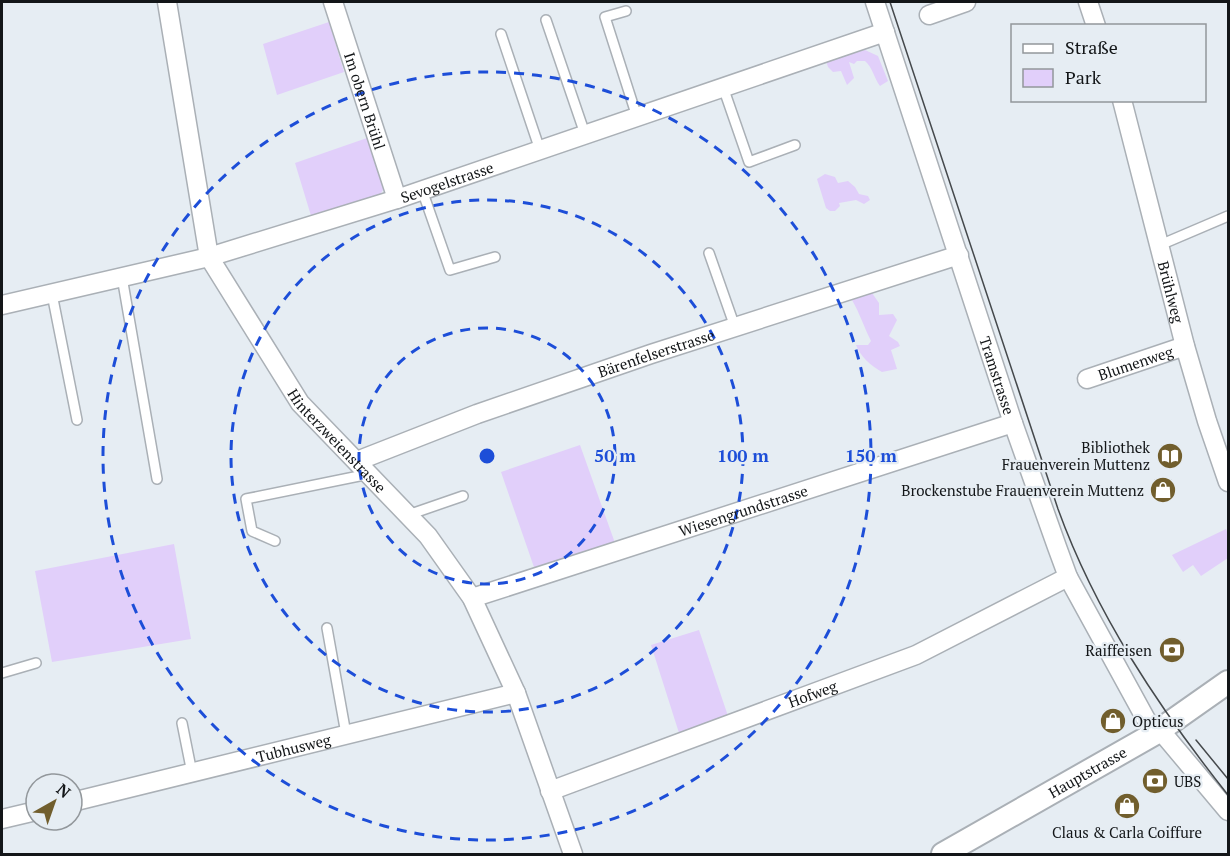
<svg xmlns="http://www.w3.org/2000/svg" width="1230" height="856" font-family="'PT Serif',serif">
  <rect width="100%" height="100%" fill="#e6edf3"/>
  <path fill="#e1cffa" d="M329,22L344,72L277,95L263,44Z
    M865,50L878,56L888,81L880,86C874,78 873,68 865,61H857L854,64L849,62L854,78L847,85L841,71L833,72L828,67L826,61Z
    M367,138L383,185V190L377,199L312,219L295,163Z
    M825,174L835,177L838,183L848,181L855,187L859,194L868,196L870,200L864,204L856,200L839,203L840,206L835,211H830L826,208L817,179Z
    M864,292L872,293L879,303V315L893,314L897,320L889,336L898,342L900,346L891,350L897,369L882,372C871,366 860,356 856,345H868L871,341C864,327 860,314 852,300L857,294Z
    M580,445L615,543L535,570L501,472Z
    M1226,529L1228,534V558L1201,576L1193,565L1183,572L1172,555Z
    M174,544L191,639L52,662L35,571Z
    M699,630L728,716L679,733L651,645Z"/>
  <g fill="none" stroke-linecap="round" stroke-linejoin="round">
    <g stroke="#aab0b6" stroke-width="12">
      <path id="service" d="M626,11L605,17L637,117
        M546,20L585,134
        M501,34L540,150
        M723,87L749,162L795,145
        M422,190L450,270L495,257
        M1160,245L1228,216
        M709,253L735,327
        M122,277L157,479
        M52,294L77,420
        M408,515L463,496
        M275,541L252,531L246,499L369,474
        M327,628L346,734
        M2,673L36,663
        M182,723L192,773"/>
    </g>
    <g stroke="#aab0b6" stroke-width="21">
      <g id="minor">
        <path id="s1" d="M167,2L209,257L300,403L428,536L472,598L516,693L573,854"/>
        <path id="s2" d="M333,2L397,199"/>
        <path id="s3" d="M875,2L1013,423L1057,547L1068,577L1154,734"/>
        <path d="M1088,2L1096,26"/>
        <path d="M929,15L966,2"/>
        <path id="s4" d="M1122,100L1185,346L1207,421L1228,482"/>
        <path id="s5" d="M2,305L209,257L397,199L885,32"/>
        <path id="s6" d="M1087,379L1185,346"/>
        <path id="s7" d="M357,461L477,414L651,354L959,255"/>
        <path id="s8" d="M472,598L1013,423"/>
        <path d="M1160,730L1228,811"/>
        <path id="s9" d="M550,791L916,655L1068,577"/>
        <path id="s10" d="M72,802L516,693"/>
        <path d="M2,819L36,811"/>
      </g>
    </g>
    <g stroke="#aab0b6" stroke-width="26">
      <g id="tertiary">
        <path id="s11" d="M943,854L1154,734L1228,682"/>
      </g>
    </g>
    <use href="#service" stroke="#fff" stroke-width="9"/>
    <use href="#minor" stroke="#fff" stroke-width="18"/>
    <use href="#tertiary" stroke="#fff" stroke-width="22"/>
    <path stroke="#45494c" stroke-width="1.5" d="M890,2L1058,509C1096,614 1159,708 1228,795
      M1196,740L1228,779"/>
  </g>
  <g fill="none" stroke="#1d4ed8" stroke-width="3" stroke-dasharray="10 8">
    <circle cx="487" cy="456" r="128"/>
    <circle cx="487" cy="456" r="256"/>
    <circle cx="487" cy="456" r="384"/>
  </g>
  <defs>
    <g id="library-disc" transform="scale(1.35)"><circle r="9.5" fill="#715e2d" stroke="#e6edf3"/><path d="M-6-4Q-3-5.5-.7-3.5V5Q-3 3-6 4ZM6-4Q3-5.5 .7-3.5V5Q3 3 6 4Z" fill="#fff"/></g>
    <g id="shop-disc" transform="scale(1.35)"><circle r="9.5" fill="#715e2d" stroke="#e6edf3"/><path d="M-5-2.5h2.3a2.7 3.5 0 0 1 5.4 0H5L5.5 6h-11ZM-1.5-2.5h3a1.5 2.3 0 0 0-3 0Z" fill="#fff"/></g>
    <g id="bank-disc" transform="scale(1.35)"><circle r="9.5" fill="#715e2d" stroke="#e6edf3"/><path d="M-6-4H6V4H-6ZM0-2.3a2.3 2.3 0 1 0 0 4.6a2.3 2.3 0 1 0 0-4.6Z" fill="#fff"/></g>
  </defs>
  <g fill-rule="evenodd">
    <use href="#library-disc" x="1170" y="456"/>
    <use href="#shop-disc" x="1163" y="490"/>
    <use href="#bank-disc" x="1172" y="650"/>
    <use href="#shop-disc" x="1113" y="721"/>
    <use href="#bank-disc" x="1155" y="781"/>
    <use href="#shop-disc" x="1127" y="806"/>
  </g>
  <g text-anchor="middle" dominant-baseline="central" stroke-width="4.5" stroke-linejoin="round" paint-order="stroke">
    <g font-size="15" fill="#131618" stroke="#e6edf3">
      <text stroke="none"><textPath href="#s2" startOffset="104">Im obern Brühl</textPath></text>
      <text stroke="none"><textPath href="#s5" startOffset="462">Sevogelstrasse</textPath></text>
      <text stroke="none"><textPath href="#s4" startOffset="198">Brühlweg</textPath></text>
      <text stroke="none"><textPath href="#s7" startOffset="318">Bärenfelserstrasse</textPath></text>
      <text stroke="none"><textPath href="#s6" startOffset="51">Blumenweg</textPath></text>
      <text stroke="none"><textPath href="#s3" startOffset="393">Tramstrasse</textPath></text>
      <text stroke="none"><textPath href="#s1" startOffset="483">Hinterzweienstrasse</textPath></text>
      <text stroke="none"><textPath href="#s8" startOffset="285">Wiesengrundstrasse</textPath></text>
      <text stroke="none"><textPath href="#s9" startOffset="280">Hofweg</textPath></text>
      <text stroke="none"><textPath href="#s10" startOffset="228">Tubhusweg</textPath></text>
      <text stroke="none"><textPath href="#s11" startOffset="166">Hauptstrasse</textPath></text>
    </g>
    <g font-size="15" fill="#131618" stroke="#e6edf3" text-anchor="end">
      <text x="1150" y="447">Bibliothek<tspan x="1150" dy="17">Frauenverein Muttenz</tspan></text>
      <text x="1144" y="490">Brockenstube Frauenverein Muttenz</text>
      <text x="1152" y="650">Raiffeisen</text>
      <text x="1132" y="721" text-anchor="start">Opticus</text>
      <text x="1174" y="781" text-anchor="start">UBS</text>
      <text x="1127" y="832" text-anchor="middle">Claus &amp; Carla Coiffure</text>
    </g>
  </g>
  <circle cx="487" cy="456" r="9" fill="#1d4ed8" stroke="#e6edf3" stroke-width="3"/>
  <g font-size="18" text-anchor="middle" font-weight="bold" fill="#1d4ed8" stroke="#e6edf3" stroke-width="4.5" stroke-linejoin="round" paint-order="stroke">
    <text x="615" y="462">50 m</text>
    <text x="743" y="462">100 m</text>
    <text x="871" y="462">150 m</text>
  </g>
  <rect width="1230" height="856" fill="none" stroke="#131618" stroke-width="6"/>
  <rect x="1011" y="24" width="195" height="78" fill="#e6edf3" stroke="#92979b" stroke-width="1.5"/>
  <rect x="1023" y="44" width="30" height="9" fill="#ffffff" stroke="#92979b" stroke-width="1.5"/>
  <text x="1065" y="54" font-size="18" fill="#131618">Straße</text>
  <rect x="1023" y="69" width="30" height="18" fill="#e1cffa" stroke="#92979b" stroke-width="1.5"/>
  <text x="1065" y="84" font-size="18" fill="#131618">Park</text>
  <g transform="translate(54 802) rotate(40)"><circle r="28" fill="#e6edf3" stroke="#92979b" stroke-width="1.5"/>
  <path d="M0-4.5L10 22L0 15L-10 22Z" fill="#715e2d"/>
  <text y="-9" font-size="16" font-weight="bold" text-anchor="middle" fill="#131618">N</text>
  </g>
</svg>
